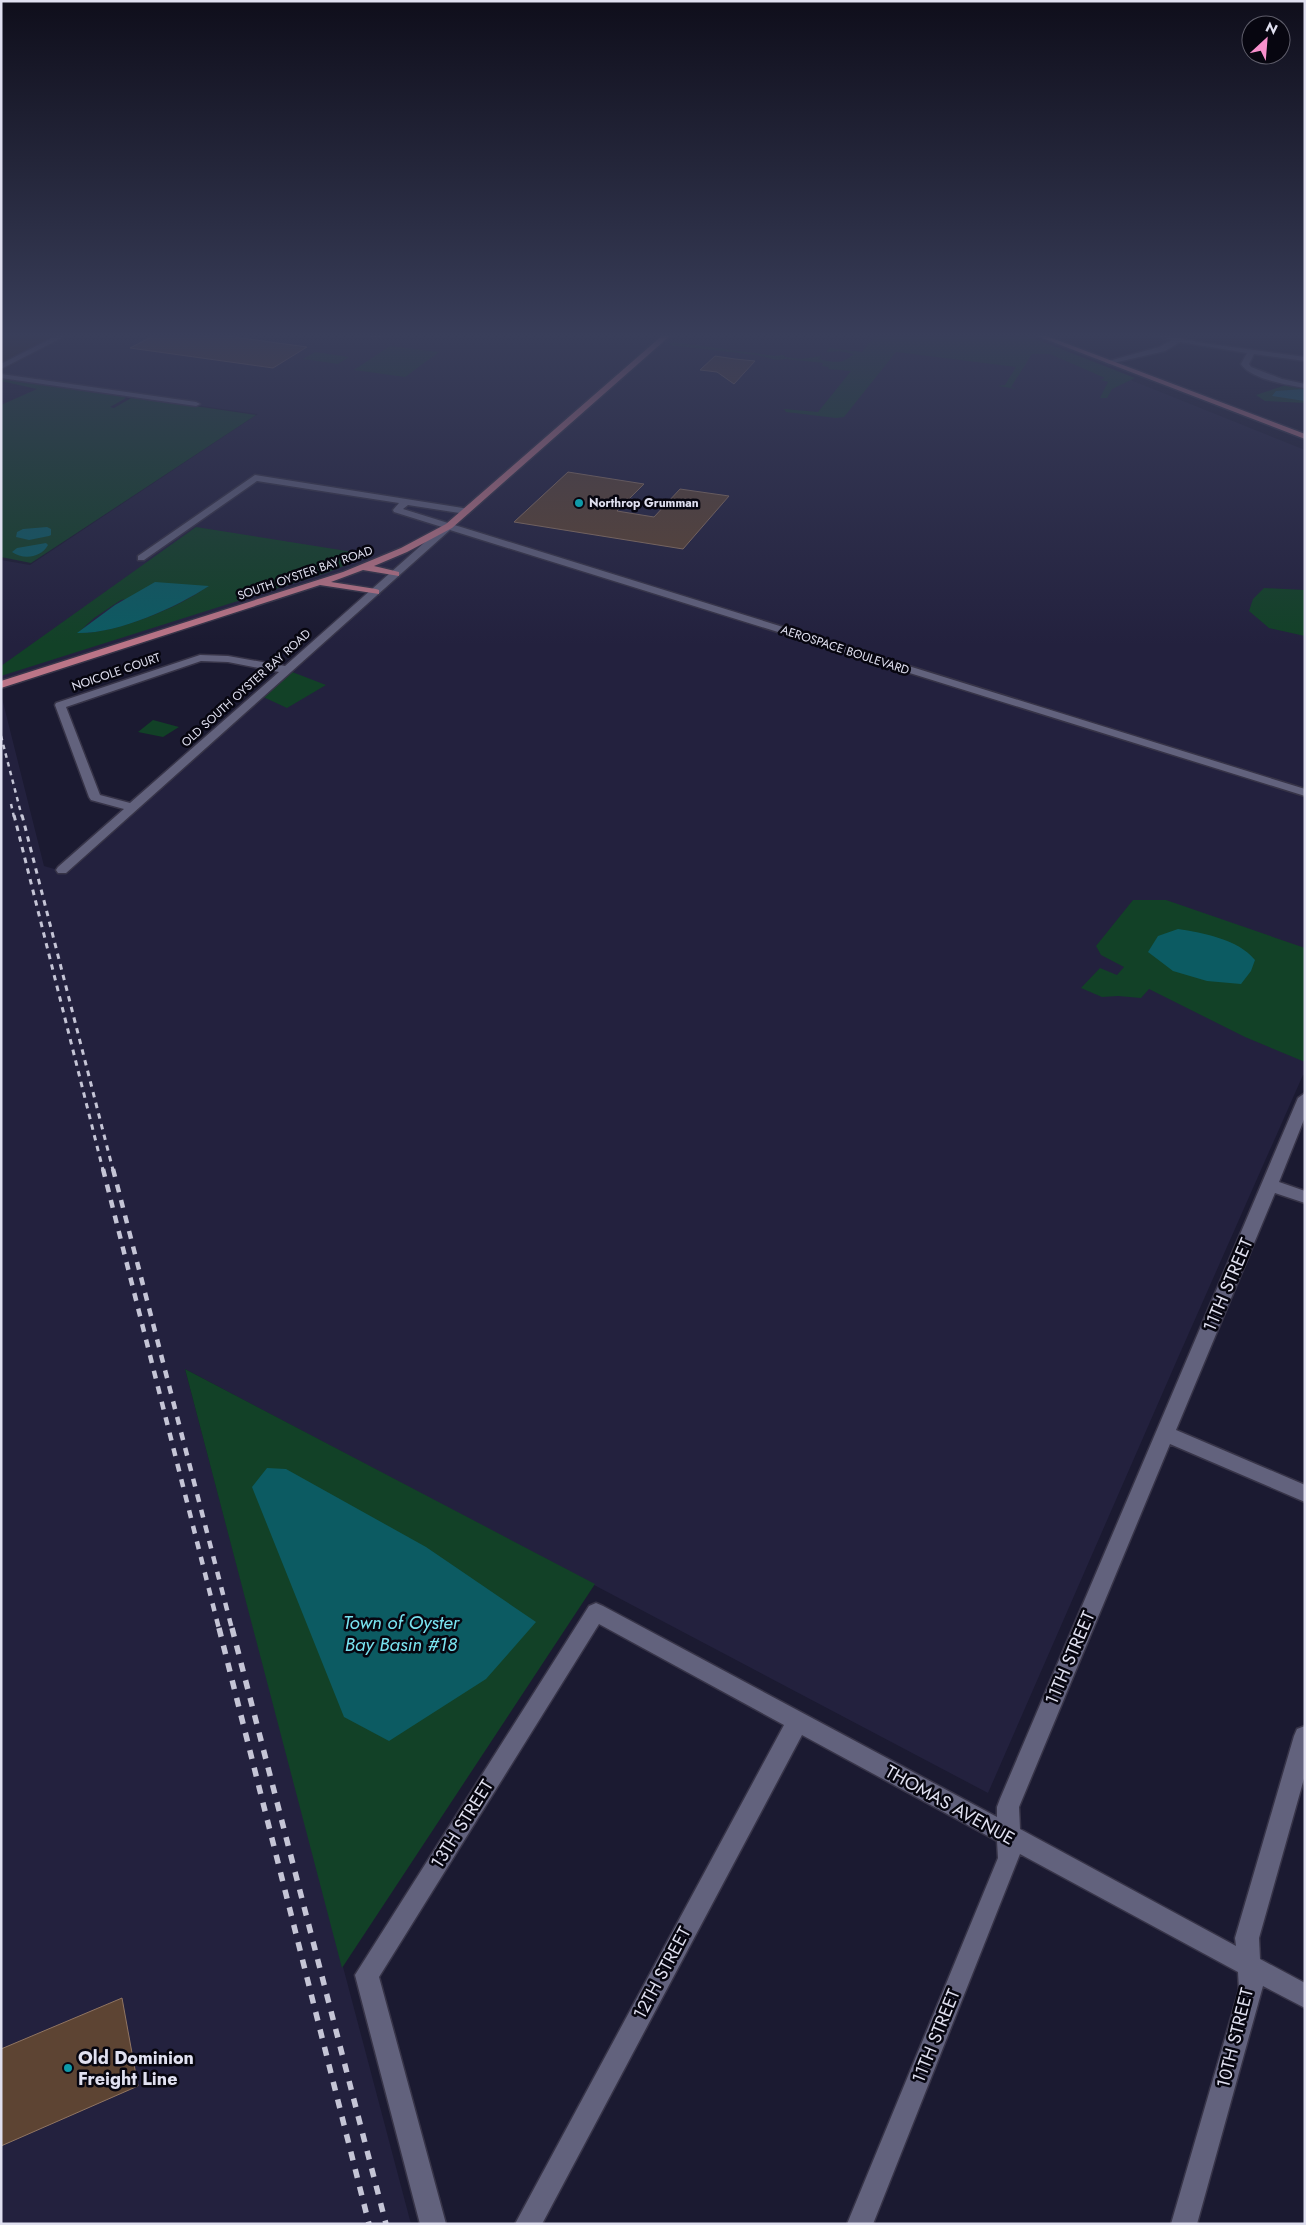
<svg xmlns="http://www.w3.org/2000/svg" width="1306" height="2225" font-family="Jost,sans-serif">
  <rect width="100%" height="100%" fill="#1b1a31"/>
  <path fill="#23213e" d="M71,334H1016L1305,450V1075H1303L1177,1360L988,1793L185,1369L411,2224H1V694L44,866L58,870L369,594L307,583L1,680V560L30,565L258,414L1,377V371Z"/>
  <path fill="#2d2213" d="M1,334H71L1,371Z"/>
  <path fill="#124127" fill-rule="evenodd" d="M876,334H1023L1135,378L1112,389L1107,398H1100L1108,382L1101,380L1105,378L1050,354H1032L1011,387L1017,389L998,386L1005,385L1016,367L896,352L844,417L836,418L786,412L784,409L818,412L851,371L828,369L829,367L822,366L823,363L786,359L777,360L757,355L668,345L673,342L775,356L784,355L785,357L801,359L822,356L818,359C838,363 841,364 854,354L839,351L826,352L829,348L862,352Z
    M390,346L439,352L405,377L354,370Z
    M315,352L349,357L338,364L303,359Z
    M1,378L123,396L126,398L110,407L114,408L133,397L256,415L31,563L1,557V405L37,389L1,381Z
    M1289,384L1305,387V403L1265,401L1256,395Z
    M196,527L372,555L326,573L1,676V666ZM208,586C179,608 114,634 78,633L94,618L121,600Z
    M1264,588L1305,590V636L1269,628L1249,611L1253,599Z
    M287,670L326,685L287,708L259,695Z
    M153,720L179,727L163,737L138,732Z
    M1133,900H1166L1305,948V1062L1245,1037L1149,989L1141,998L1118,996L1102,997L1081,988L1100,968L1117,975L1124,967L1101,955L1096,946Z
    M185,1369L595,1584L342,1968Z"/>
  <path fill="#0c5b62" d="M1305,389V401L1272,396L1276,391Z
    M47,527L51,529V535L49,536L29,540L16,537L17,532L23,529Z
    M46,543L48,545C41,558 23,560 12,552L17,548Z
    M155,582L209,586C175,608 118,634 77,633L115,605Z
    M1178,929C1203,933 1238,939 1255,960L1251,971L1241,984L1207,981L1173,971L1148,952L1158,936Z
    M267,1468L286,1469L426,1547L536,1622L486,1679L389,1741L344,1717L252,1487Z"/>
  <path fill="#5d4433" stroke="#907562" d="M157,334L208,336L212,334L307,347L273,368L130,348Z
    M715,356L735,359L755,361L734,384L717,372L700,370Z
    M568,472L644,484L617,511L654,517L680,489L729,496L683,549L514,522Z
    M122,1998L138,2086L1,2146V2049Z"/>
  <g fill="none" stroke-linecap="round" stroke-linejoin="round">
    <g stroke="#373448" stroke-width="3">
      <path id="minor" d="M60,334H69L1,369V364Z
        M355,334H395L376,338Z
        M1149,334H1161L1203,343L1305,357V361L1254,354L1249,364L1251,367L1282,379L1305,384V388C1288,385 1250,379 1241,364L1247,353L1180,342L1165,351L1109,364L1105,362L1159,347L1172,340Z
        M1,374L196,402L200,404L196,406L1,378Z
        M255,475L469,509V513L466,514L408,505L403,509L1305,789V796L450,530L66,873H58L56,870L58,867L124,809L91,800L89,797L55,705L56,703L200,655L228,656L285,666L442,527L394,512L393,510L399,503L257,481L144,560H138V556ZM201,661L228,662L279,672L130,803L100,795L66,707Z
        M1305,1093V1117L1279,1182L1305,1191V1203L1275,1193L1176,1430L1305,1485V1502L1170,1444L1019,1807L1020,1829L1236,1946L1235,1938L1294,1736L1297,1729L1305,1726V1775L1259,1938L1260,1959L1305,1983V2008L1263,1986L1197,2224H1171L1239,1990L1238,1972L1020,1854L873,2224H847L998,1858L997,1841L802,1735L542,2224H515L784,1725L599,1624L379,1977L446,2224H420L355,1975L589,1606L596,1603L603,1606L997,1817V1807L1000,1799L1298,1098Z"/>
    </g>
    <g stroke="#373448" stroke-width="3">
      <path id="major" d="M664,334H672L452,528L407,552L374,566L399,572V576L363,570L331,582L376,589L379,590V594L320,585L1,688V681L343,572L401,548L446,524Z
        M1032,334H1041L1305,434V439Z"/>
    </g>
    <use href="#minor" fill="#62627d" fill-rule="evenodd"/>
    <use href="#major" fill="#bb7587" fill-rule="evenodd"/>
    <path stroke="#c5c5d6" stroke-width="2.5" stroke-dasharray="4.5 4.5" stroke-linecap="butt" d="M1,736L22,817
      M11,804L14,817"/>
    <path stroke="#c5c5d6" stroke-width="3" stroke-dasharray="5.5 5.5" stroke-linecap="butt" d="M14,815L103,1170
      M22,815L113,1170"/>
    <path stroke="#c5c5d6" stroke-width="4.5" stroke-dasharray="8 8" stroke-linecap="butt" d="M103,1169L219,1629
      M113,1169L232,1629"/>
    <path stroke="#c5c5d6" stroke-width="5.5" stroke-dasharray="9 9" stroke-linecap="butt" d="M219,1628L369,2224
      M232,1628L386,2224"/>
  </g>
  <linearGradient id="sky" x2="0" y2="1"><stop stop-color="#0f0e1b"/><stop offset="0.52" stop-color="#393e5a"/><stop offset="1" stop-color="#393e5a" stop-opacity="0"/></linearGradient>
  <rect width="1306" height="645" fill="url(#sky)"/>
  <g fill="#0f9aa8" stroke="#070610" stroke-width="2">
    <circle cx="579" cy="503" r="5"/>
    <circle cx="68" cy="2068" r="5"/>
  </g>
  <g text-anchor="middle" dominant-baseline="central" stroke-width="5" stroke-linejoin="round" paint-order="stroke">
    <g font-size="12" font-weight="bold" fill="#e0e0f0" stroke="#070610" text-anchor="start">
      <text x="589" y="503">Northrop Grumman</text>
    </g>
    <g font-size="12" fill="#e0e0f0" stroke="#070610">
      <text transform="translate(305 573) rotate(-19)">SOUTH OYSTER BAY ROAD</text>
      <text transform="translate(845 650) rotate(18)">AEROSPACE BOULEVARD</text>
      <text transform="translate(116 672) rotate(-19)">NOICOLE COURT</text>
      <text transform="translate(246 688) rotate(-42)">OLD SOUTH OYSTER BAY ROAD</text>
    </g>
    <g font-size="18" fill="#e0e0f0" stroke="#070610">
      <text transform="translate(1228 1285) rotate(-67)">11TH STREET</text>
      <text transform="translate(1070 1658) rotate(-67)">11TH STREET</text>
      <text transform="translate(950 1805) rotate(29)">THOMAS AVENUE</text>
      <text transform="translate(462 1824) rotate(-58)">13TH STREET</text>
      <text transform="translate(662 1973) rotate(-62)">12TH STREET</text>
      <text transform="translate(936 2036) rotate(-68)">11TH STREET</text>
      <text transform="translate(1235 2038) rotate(-76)">10TH STREET</text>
    </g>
    <g font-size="18" font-weight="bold" fill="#e0e0f0" stroke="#070610" text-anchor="start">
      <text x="78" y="2058">Old Dominion<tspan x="78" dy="21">Freight Line</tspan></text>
    </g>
    <g font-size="19" font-style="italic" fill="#79e3f0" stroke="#070610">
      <text x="401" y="1622">Town of Oyster<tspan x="401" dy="22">Bay Basin #18</tspan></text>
    </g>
  </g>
  <rect width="1306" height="2225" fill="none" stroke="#e0e0f0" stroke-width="5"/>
  <g transform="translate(1266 40) rotate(26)"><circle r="24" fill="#070610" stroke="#5e5d6a"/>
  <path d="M0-4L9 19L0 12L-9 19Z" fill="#f890cd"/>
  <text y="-8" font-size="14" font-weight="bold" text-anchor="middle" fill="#e0e0f0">N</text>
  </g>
</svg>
